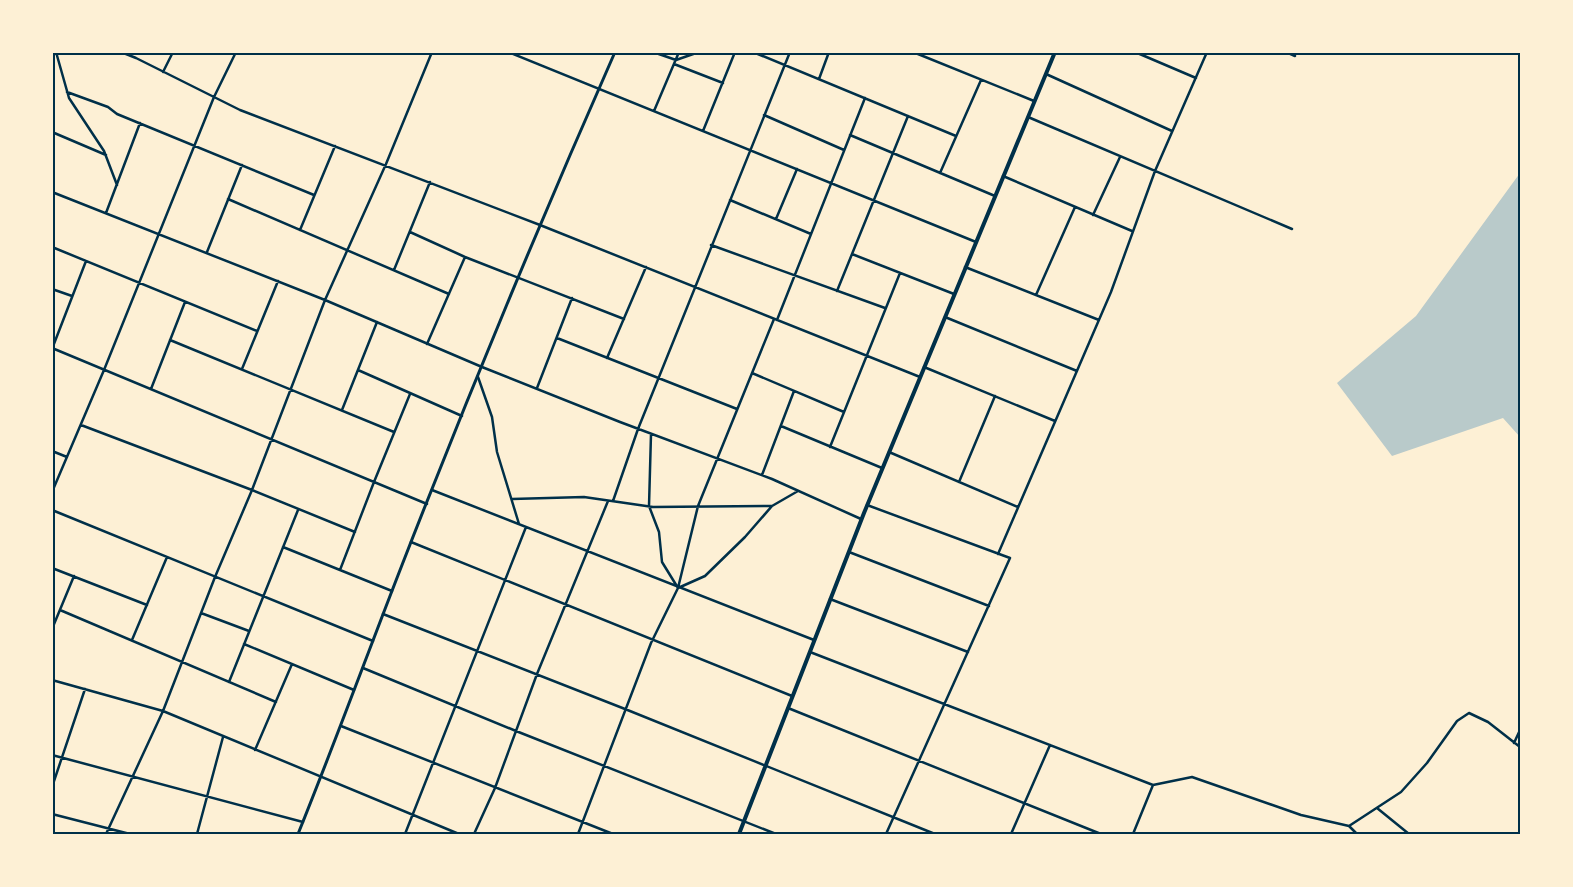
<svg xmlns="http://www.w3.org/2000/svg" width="1573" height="887" font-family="'Source Sans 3',sans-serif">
  <rect width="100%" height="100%" fill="#fdf0d5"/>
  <path fill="#b9caca" d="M1520,173V437L1503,418L1392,456L1337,383L1416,316Z"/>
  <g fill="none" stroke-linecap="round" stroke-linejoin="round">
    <path stroke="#003049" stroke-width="2.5" d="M56,52L69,98L104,151L117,185
      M121,52L136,58L240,110L540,225L920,377
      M508,52L976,242
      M653,52L676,60L699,52
      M753,52L956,136
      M913,52L1034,101
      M1135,52L1196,78
      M1286,52L1295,56
      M674,64L723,83
      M163,72L173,52
      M1046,74L1172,131
      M819,79L829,52
      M67,92L108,107L117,114L314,195
      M654,111L679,52
      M764,115L844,150
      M1028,117L1292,229
      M703,131L735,52
      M52,132L106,155
      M850,135L995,196
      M940,173L981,80
      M1003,176L1132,231
      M52,192L325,300L482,367L620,422L772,479L861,519
      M228,199L449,294
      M730,200L811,234
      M106,213L140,123
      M1093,215L1120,157
      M776,219L797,169
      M300,230L335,146
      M410,232L465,257L624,319
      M711,245L885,308
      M52,247L257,331
      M207,252L242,165
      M852,254L954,294
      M965,267L1099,320
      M394,270L430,182
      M52,289L72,296
      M837,291L908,116
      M1036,295L1075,207
      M945,317L1077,371
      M777,320L865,98
      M557,338L737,409
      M170,340L394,432
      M427,344L465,257
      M52,348L427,504
      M52,349L86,261
      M607,358L646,267
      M924,367L1055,421
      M242,369L278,281
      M358,370L462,416
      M752,373L844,412
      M478,377L492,417L497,452L519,524
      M537,388L572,298
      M151,389L185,302
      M342,410L377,322
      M81,425L252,490L355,532
      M781,426L882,468
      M651,434L649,506L659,532L662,562L678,588L705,576L745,537L772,506
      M830,447L900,273
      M52,451L67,457
      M889,452L1018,507
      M762,475L794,391
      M959,482L995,396
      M432,490L814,640
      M52,492L104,370L214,97L236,52
      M512,499L584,497L653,507L772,506L798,491
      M613,501L638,429L790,52
      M867,505L1010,558L886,834
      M52,510L373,641
      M411,542L792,696
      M283,547L392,591
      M849,552L989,606
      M998,554L1111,292L1155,171L1207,52
      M52,568L147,605
      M340,570L374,482L410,394
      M830,599L968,652
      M60,610L276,702
      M201,613L249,631
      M383,614L625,709L935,834
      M52,629L74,576
      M132,640L167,557
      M244,644L354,690
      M810,652L1153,785L1192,777L1301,815L1349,826L1357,834
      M363,668L516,731L776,834
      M52,680L163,711L459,834
      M229,682L298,510
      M788,708L1101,834
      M341,726L613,834
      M1514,743L1520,730
      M255,750L292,664
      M52,755L303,822
      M52,787L85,689
      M1377,808L1409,834
      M52,814L130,834
      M1349,826L1401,792L1427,763L1457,721L1469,713L1488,722L1520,747
      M106,834L163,711L215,577L252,490L325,300L386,164L432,52
      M197,834L223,737
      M405,834L526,527
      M474,834L495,788L537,674L608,501
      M578,834L651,643L678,588L698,506L774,319
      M1011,834L1050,745
      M1133,834L1153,785"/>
    <path stroke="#003049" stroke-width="3" d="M298,834C334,745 367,655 402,565C469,393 540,222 615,52"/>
    <path stroke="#003049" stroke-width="4" d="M739,834L864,513L1055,52"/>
  </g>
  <rect width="1573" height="887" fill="none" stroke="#fdf0d5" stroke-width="108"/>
  <rect x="54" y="54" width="1465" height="779" fill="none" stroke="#003049" stroke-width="2"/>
</svg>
